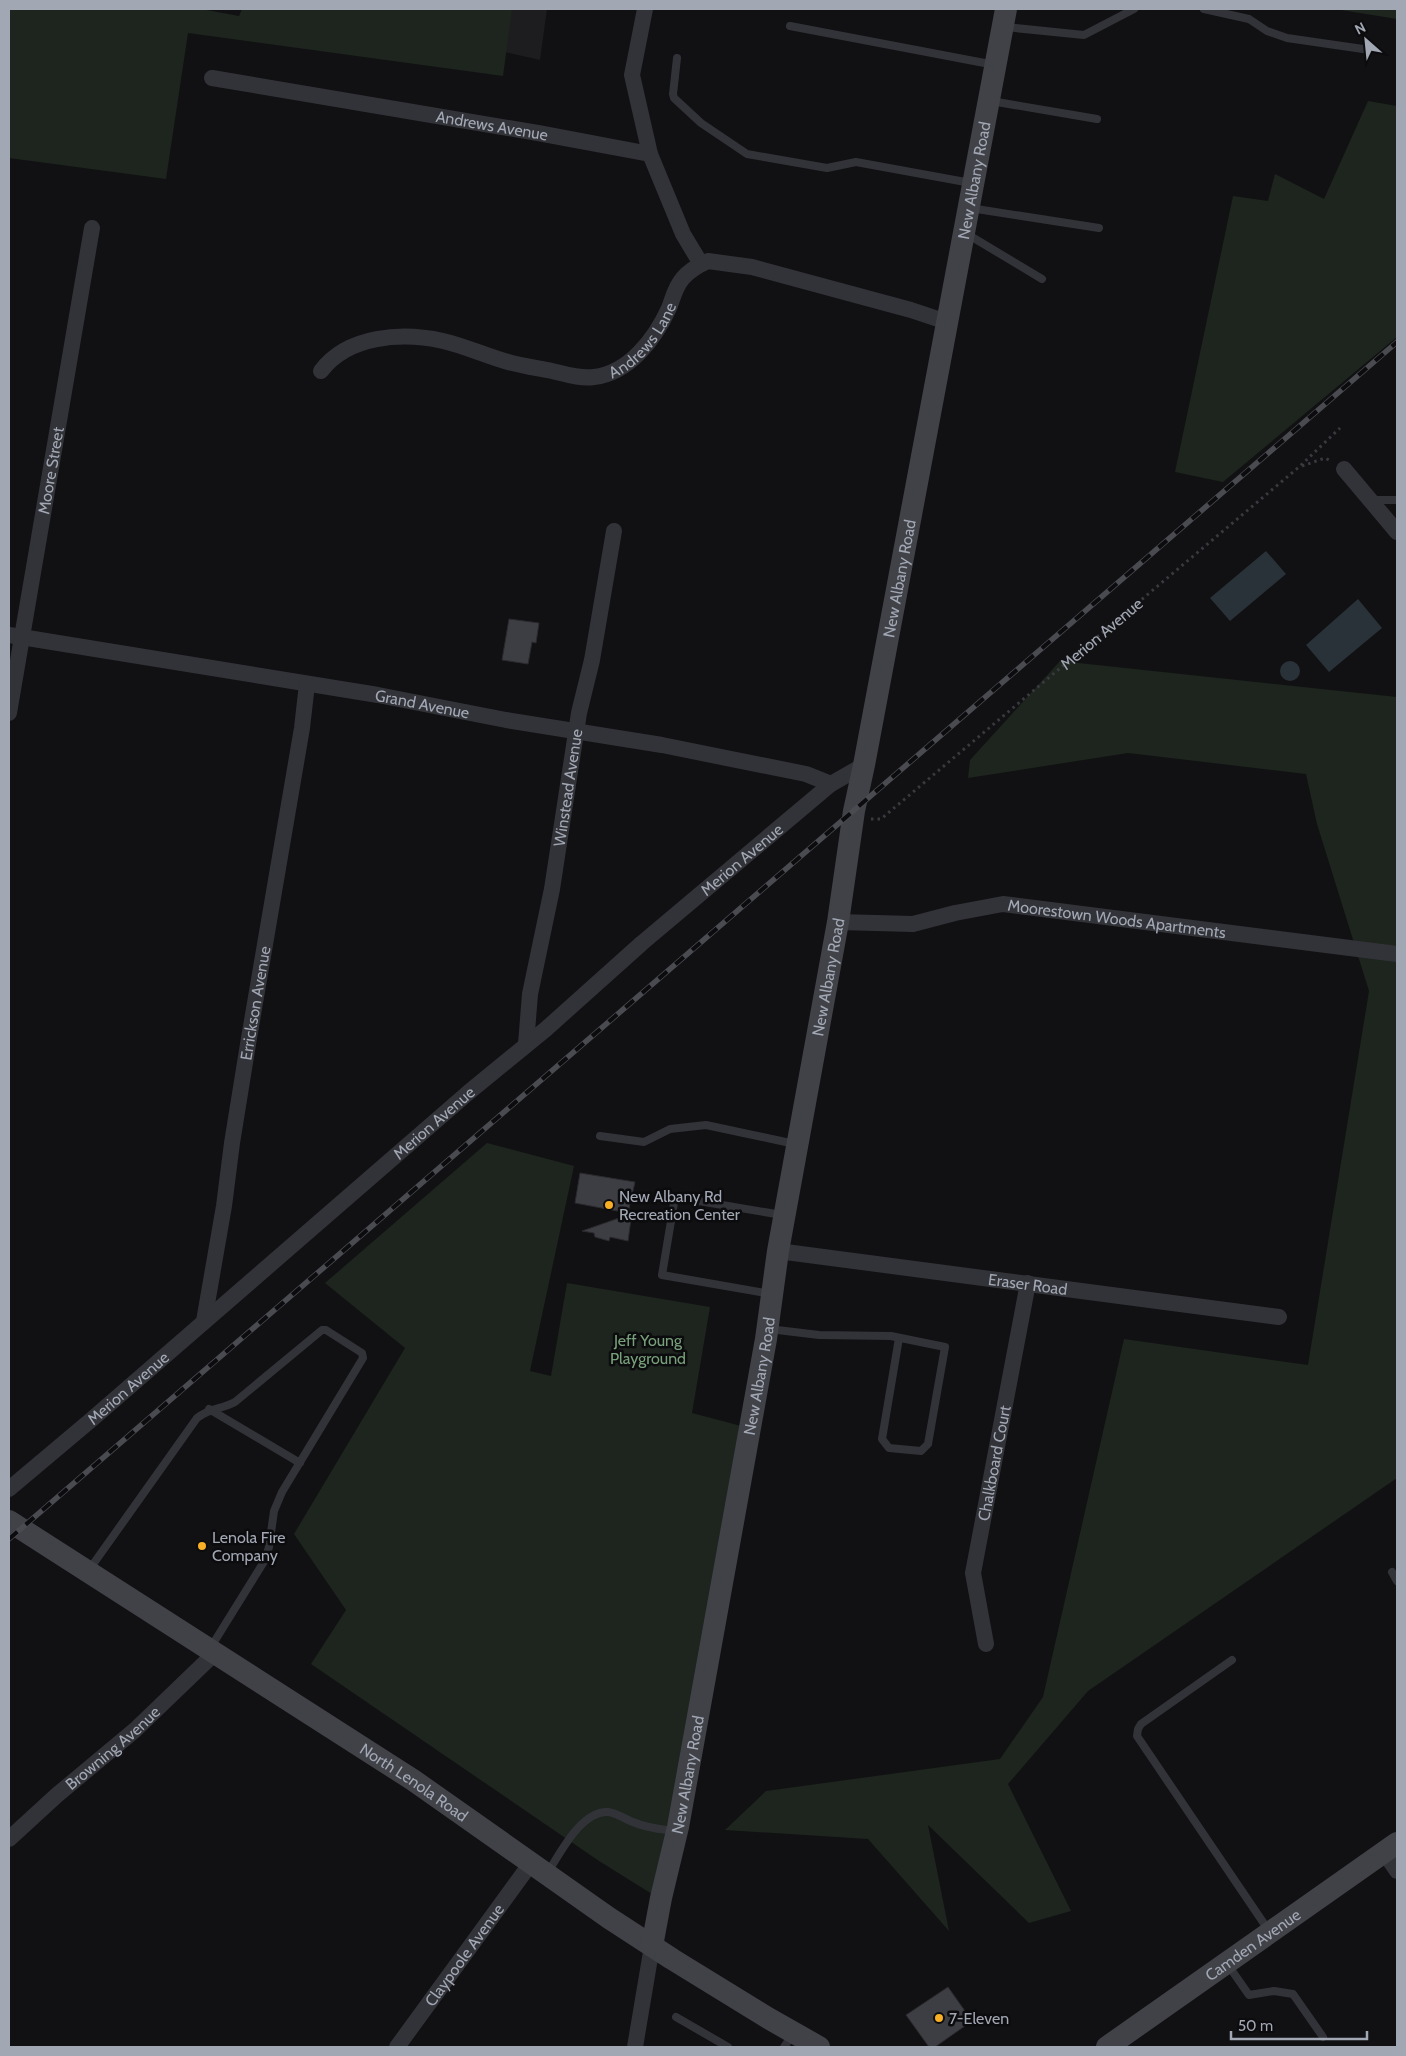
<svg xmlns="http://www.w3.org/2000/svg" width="1406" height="2056" font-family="Cabin,sans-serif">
  <rect width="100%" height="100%" fill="#111113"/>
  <path fill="#1d1d20" d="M312,9H547L540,60Z"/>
  <path fill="#1d251e" d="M9,9H201L239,16L242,9H512L503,76L188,33L166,179L9,158Z
    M1335,9H1397V19Z
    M1368,101L1397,106V337L1223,482L1175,472L1233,196L1268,201L1275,174L1324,199Z
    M1060,661L1397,697V1478L1088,1691L1008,1784L1071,1911L1029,1923L928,1825L949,1931L868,1839L725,1830L766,1791L1000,1759L1043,1697L1124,1339L1308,1365L1369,991L1317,824L1306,774L1128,753L968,778L970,760Z
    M487,1143L574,1166L530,1371L551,1376L567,1283L710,1307L692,1413L745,1427L660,1899L599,1861L311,1664L346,1610L294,1534L405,1348L325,1283Z"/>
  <path fill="#293238" d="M1266,551L1286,574L1230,621L1210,598Z
    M1358,599L1382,628L1329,672L1306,645Z
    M1280 671a10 10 0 1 1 20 0a10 10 0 1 1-20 0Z"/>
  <path fill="#3d3e43" stroke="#2b2b2f" d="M509,619L539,623L536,643L532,642L528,664L502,660Z
    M580,1173L635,1182L628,1213L575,1203Z
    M622,1217L631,1219L628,1241L610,1237L609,1241L595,1237L594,1233L582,1231Z
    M948,1987L972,2021L935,2047H929L906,2015Z"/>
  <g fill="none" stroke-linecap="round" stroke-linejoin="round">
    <g stroke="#383a3f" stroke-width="3" stroke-dasharray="2.5 4" stroke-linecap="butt">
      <path d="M1302,466L1325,458L1331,461"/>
      <path id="s1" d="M871,819H881L1299,467L1340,428"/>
    </g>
    <path stroke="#323338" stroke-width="8" d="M1204,9L1249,19L1267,31L1287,38L1363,49
      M790,26L995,65
      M1005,27L1084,35L1134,9
      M677,58L673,94L674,98L701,123L747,154L827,168L856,162L971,183
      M991,101L1097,119
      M970,208L1099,228
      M967,234L1042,279
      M1372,500H1397
      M600,1136L644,1142L670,1129L706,1125L795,1144
      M771,1294L662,1275L675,1197L782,1215
      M769,1329L819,1335L891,1336L945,1347L928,1444L921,1451L889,1448L882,1439L899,1338
      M209,1409L300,1463
      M89,1570L197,1418C212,1407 220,1410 235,1402L322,1330H326L362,1353L363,1358L282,1492L274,1511L269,1547L265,1560L211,1647
      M1392,1572L1397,1581
      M1232,1660L1141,1724L1138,1729L1137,1736L1269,1931
      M548,1872C561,1852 581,1811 608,1812C617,1813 625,1819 633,1822C646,1828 660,1829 674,1831
      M1228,1965L1249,1995L1274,1991L1293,1994L1323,2037
      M676,2017L728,2047
      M784,2047L793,2034"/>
    <g stroke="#323338" stroke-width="16">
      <path d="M645,9L632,75L650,154"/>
      <path id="s2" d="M212,78L538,133L650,154L683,234L701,264"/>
      <path id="s3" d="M321,371C348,335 402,332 443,341C465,346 486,356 508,362C523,366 537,368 552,371C565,374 580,379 594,377C629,373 655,339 669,308C673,298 675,287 683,278C690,270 699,265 708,261L752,267L911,310L947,322"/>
      <path d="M1344,469L1397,532"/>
      <path id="s4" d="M9,635L378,695L506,720L662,745L806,774L831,784"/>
      <path id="s5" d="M9,713L92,228"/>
      <path id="s6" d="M838,922L913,924L955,913L1003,904L1397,954"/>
      <path id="s7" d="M526,1044L530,994L552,889L579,713L592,660L614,531"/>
      <path id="s8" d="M778,1251L1279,1317"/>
      <path id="s9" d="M204,1321L224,1206L232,1143L249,1038L302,728L307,684"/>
      <path id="s10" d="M9,1489L91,1420L469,1092L546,1029L642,943L831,784L864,765"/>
      <path id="s11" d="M986,1644L973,1573L1028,1283"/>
      <path id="s12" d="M9,1839L57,1795L135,1730L214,1654"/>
      <path d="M1384,1852L1397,1871"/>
      <path id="s13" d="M397,2047L531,1863"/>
      <path d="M635,2047L652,1946"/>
    </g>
    <g stroke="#404248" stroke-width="22">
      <path id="s14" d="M9,1521L413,1780L609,1918L672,1959L768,2018L819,2047"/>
      <path id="s15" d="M652,1946L661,1898L678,1827L766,1339L778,1251L838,922L854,811L864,765L1006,9"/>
      <path id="s16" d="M1107,2047L1397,1843"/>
    </g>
    <g stroke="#494b51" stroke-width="5.5">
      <path id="rail" d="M9,1539L1397,342"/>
    </g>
    <use href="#rail" stroke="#0c0c0e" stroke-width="4" stroke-dasharray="11" stroke-linecap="butt"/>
  </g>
  <g fill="#f7af25" stroke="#0c0c0e" stroke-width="2">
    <circle cx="609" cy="1205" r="5"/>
    <circle cx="202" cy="1546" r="5"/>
    <circle cx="939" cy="2018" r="5"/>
  </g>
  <g text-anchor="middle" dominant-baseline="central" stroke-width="5" stroke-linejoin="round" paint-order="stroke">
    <g font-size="16" fill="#a2a7b4" stroke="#0c0c0e">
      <text stroke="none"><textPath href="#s2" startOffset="284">Andrews Avenue</textPath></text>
      <text stroke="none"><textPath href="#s15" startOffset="1795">New Albany Road</textPath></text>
      <text stroke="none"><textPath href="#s3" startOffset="352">Andrews Lane</textPath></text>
      <text stroke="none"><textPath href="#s5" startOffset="246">Moore Street</textPath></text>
      <text stroke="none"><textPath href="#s15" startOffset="1390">New Albany Road</textPath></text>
      <text stroke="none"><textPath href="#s1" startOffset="298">Merion Avenue</textPath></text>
      <text stroke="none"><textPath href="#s4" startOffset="419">Grand Avenue</textPath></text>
      <text stroke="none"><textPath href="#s7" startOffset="260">Winstead Avenue</textPath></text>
      <text stroke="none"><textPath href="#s10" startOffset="966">Merion Avenue</textPath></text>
      <text stroke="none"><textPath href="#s6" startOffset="282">Moorestown Woods Apartments</textPath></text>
      <text stroke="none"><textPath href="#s15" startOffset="985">New Albany Road</textPath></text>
      <text stroke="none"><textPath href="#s9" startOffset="322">Errickson Avenue</textPath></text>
      <text stroke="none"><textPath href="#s10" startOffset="561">Merion Avenue</textPath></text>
      <text stroke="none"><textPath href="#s8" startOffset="252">Eraser Road</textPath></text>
      <text stroke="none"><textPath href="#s15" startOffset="580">New Albany Road</textPath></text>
      <text stroke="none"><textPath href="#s10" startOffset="156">Merion Avenue</textPath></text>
      <text stroke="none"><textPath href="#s11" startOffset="184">Chalkboard Court</textPath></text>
      <text stroke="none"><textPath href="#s12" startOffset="138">Browning Avenue</textPath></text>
      <text stroke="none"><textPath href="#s15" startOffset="175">New Albany Road</textPath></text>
      <text stroke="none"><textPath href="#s14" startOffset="482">North Lenola Road</textPath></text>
      <text stroke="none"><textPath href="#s16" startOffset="178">Camden Avenue</textPath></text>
      <text stroke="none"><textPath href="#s13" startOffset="114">Claypoole Avenue</textPath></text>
    </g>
    <g font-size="16" fill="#a2a7b4" stroke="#0c0c0e" text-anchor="start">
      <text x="619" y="1196">New Albany Rd<tspan x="619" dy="18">Recreation Center</tspan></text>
      <text x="212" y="1537">Lenola Fire<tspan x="212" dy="18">Company</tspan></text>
      <text x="949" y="2018">7-Eleven</text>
    </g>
    <g font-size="16" fill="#78a07a" stroke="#0c0c0e">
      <text x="648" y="1340">Jeff Young<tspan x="648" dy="18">Playground</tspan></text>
    </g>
  </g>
  <rect width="1406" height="2056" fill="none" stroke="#a2a7b4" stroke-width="20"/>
  <g transform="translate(1366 40) rotate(333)" stroke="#0c0c0e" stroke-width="4" paint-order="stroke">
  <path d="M0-4L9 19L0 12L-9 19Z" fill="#a2a7b4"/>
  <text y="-8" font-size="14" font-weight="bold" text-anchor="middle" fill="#a2a7b4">N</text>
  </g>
  <path d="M1231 2031v8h136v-8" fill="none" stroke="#a2a7b4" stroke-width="2.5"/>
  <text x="1238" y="2031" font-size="15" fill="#a2a7b4" stroke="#0c0c0e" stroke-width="4" paint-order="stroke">50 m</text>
</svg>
